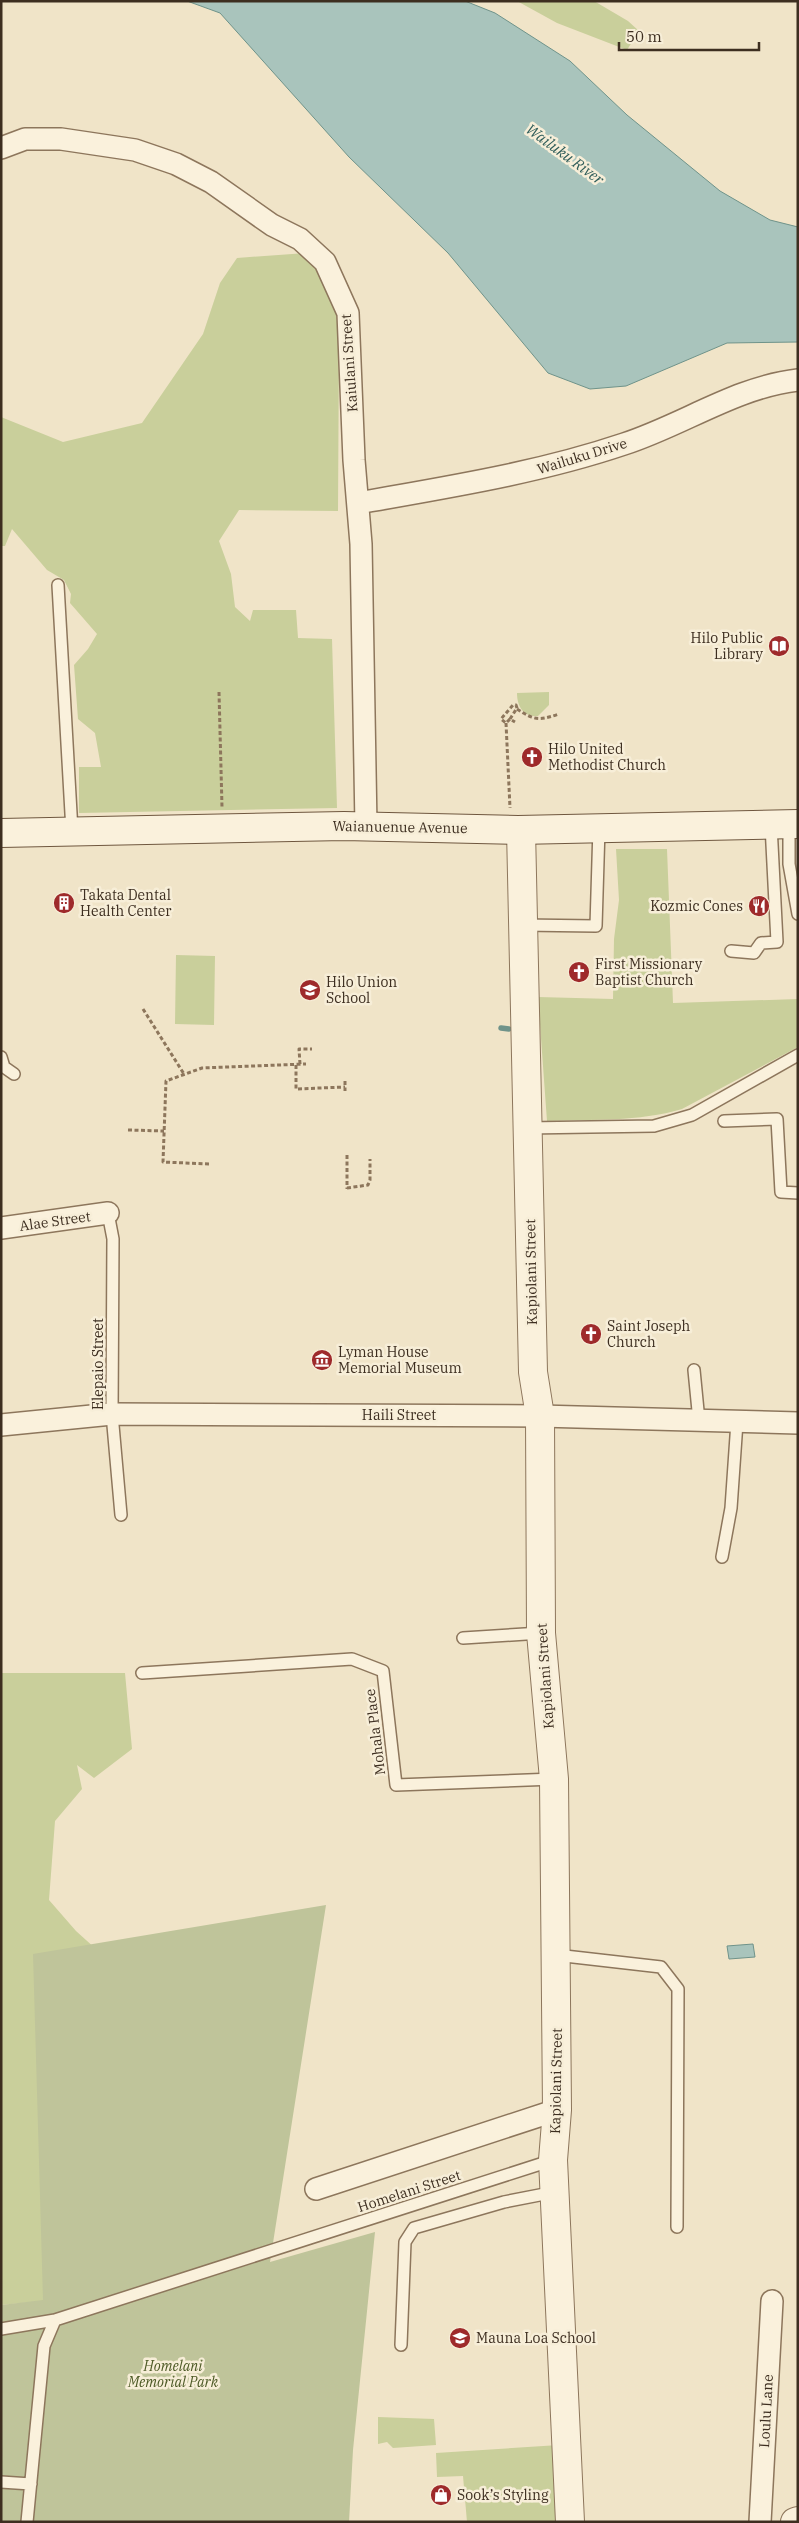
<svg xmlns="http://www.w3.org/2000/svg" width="799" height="2523" font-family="'IBM Plex Serif',serif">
  <rect width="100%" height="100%" fill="#f0e4c8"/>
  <path fill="#c9cf9b" d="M517,1H594L628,21L639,31L627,50L557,23Z
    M306,253L335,297L339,341L338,511L239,510L219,541L231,574L235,607L250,621L253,610H296L298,638L332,639L337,808L79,813V767H101L95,733L78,719L74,665L88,649L97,634L70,603L71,594L64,580L47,570L12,529L5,546H1V417L63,442L142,423L203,334L220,283L237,258Z
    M549,692V705L538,716C523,717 517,706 517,693Z
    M616,849H667L673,1003L798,999V1047L682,1109C639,1122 591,1119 547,1121L538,997L613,999L614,939L619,900Z
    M176,955L215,956L214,1025L175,1024Z
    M1,1673H125L132,1749L94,1778L77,1765L82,1789L55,1821L49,1900L76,1931L106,1958L43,2301L1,2305Z
    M378,2417L434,2419L436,2445L393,2448L387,2442L378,2444Z
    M559,2445L565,2522H467L463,2476L437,2477L436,2453Z"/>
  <path fill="#bfc49a" d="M326,1905L270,2262L375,2232L353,2450L349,2522H1V2305L43,2300L33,1954Z"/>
  <path fill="#a9c4bc" stroke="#6f938a" d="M187,1H465L495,13L570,61L627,115L720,191L770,220L798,227V342L727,343L626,386L590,389L548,373L448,253L349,157L220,13Z
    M753,1944L755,1957L729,1959L727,1946Z"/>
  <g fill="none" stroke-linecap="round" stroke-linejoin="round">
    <path stroke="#6f938a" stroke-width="5.5" d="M501,1028L509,1029"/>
    <g stroke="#8d765c" stroke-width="14">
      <path id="service" d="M58,585L72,831
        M789,824V864L798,914
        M522,925L596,926L599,828
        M731,951L754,953L761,943L777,942L771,825
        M1,1057L4,1067L14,1074
        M724,1121L777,1119L781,1192L798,1193
        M527,1128L654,1126L692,1115L798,1055
        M108,1213L113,1239L112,1414L121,1515
        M694,1370L699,1421
        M722,1557L731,1508L737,1422
        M463,1638L541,1633
        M142,1673L352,1659L383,1671L396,1785L554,1779
        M556,1955L661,1967L678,1989L677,2227
        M1,2329L55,2320L553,2160
        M401,2345L405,2242L414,2228L504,2202L555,2192
        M1,2482L31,2484
        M27,2522L44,2346L55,2320"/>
    </g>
    <g stroke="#8d765c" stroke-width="24">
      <path id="minor" d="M1,148L25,139H61L135,150L176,164L211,182L272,225L300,239L325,262L348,313L354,460L361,544L366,826
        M358,503C448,487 538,473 624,444C683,425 736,387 798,380
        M1,1228L108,1213
        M1,1425L112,1414L540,1416L798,1423
        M316,2189L557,2110
        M760,2522L772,2301"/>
    </g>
    <g stroke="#8d765c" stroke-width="30">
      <path id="tertiary" d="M521,830L533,1372L540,1416L541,1633L554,1779L557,2110L553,2160L570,2522
        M795,2522L798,2521"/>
    </g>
    <g stroke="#6f573f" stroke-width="30">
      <path id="secondary" d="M1,833L344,826L518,830L798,824"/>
    </g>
    <path stroke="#8d765c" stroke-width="3" stroke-dasharray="4 2.5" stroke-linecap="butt" d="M219,692L222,807
      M517,709C534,720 538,721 559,714
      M510,719L517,708L516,705H513L501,719L506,723L510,719L515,722
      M506,723L510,808
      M143,1009L184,1074
      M300,1064L299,1049H312
      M296,1065V1089L345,1087
      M345,1081V1091
      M128,1130L164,1131
      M347,1155V1189
      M209,1164L163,1162L166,1081L202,1068L306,1064
      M347,1188L368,1185L370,1180V1159"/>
    <use href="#service" stroke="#faf1dc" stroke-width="11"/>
    <use href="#minor" stroke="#faf1dc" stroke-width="21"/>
    <use href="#tertiary" stroke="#faf1dc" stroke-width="28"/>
    <use href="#secondary" stroke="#faf1dc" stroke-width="28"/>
  </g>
  <defs>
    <g id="library-disc" transform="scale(1.125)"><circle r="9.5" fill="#9e2a2b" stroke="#f7eed8"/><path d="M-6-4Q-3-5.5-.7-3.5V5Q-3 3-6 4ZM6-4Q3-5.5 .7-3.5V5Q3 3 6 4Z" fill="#fff"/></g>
    <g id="church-disc" transform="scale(1.125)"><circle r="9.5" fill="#9e2a2b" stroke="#f7eed8"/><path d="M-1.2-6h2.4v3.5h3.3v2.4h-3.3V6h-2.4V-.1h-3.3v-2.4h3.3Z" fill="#fff"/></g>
    <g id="building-disc" transform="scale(1.125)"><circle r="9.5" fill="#9e2a2b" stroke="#f7eed8"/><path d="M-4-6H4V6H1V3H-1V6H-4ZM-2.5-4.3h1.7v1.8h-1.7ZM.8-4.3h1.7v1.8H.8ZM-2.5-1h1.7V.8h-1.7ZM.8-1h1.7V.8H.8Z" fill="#fff"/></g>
    <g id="restaurant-disc" transform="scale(1.125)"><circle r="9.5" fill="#9e2a2b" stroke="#f7eed8"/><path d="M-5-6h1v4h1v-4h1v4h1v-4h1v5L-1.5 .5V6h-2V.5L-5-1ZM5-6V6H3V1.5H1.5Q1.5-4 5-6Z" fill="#fff"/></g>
    <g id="school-disc" transform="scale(1.125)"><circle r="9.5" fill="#9e2a2b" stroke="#f7eed8"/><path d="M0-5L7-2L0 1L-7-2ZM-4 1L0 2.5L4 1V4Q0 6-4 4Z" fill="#fff"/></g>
    <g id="museum-disc" transform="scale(1.125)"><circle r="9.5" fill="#9e2a2b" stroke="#f7eed8"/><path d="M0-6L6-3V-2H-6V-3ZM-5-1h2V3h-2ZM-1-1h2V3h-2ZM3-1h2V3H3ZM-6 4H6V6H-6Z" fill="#fff"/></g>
    <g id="shop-disc" transform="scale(1.125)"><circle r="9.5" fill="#9e2a2b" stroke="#f7eed8"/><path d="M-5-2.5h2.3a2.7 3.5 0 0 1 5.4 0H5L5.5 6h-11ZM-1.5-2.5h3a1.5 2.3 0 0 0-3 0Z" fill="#fff"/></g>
  </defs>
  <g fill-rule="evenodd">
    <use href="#library-disc" x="779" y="646"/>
    <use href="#church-disc" x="532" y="757"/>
    <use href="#building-disc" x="64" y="903"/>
    <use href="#restaurant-disc" x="759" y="906"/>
    <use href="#church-disc" x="579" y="972"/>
    <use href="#school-disc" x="310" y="990"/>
    <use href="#church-disc" x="591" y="1334"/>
    <use href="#museum-disc" x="322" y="1360"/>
    <use href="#school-disc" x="460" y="2338"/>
    <use href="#shop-disc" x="441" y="2495"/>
  </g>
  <g text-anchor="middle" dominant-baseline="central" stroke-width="5" stroke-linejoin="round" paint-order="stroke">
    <g font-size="14" fill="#3d2e20" stroke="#f7eed8">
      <text transform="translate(349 363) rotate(-94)">Kaiulani Street</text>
      <text transform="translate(582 456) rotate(-17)">Wailuku Drive</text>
      <text transform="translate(400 827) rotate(1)">Waianuenue Avenue</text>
      <text transform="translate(55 1221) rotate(-8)">Alae Street</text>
      <text transform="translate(531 1272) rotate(-91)">Kapiolani Street</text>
      <text transform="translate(98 1364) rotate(-90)">Elepaio Street</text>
      <text x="399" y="1415">Haili Street</text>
      <text transform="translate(545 1676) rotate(-94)">Kapiolani Street</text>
      <text transform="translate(375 1732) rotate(-97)">Mohala Place</text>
      <text transform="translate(556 2081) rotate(-89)">Kapiolani Street</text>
      <text transform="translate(409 2191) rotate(-18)">Homelani Street</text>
      <text transform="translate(766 2411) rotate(-87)">Loulu Lane</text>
    </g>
    <g font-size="14" fill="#3d2e20" stroke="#f7eed8" text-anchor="start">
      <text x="763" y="638" text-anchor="end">Hilo Public<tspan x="763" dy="16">Library</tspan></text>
      <text x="548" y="749">Hilo United<tspan x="548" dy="16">Methodist Church</tspan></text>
      <text x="80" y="895">Takata Dental<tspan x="80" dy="16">Health Center</tspan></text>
      <text x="743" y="906" text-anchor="end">Kozmic Cones</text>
      <text x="595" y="964">First Missionary<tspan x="595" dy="16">Baptist Church</tspan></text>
      <text x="326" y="982">Hilo Union<tspan x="326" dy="16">School</tspan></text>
      <text x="607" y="1326">Saint Joseph<tspan x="607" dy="16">Church</tspan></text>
      <text x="338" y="1352">Lyman House<tspan x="338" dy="16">Memorial Museum</tspan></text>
      <text x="476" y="2338">Mauna Loa School</text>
      <text x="457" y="2495">Sook’s Styling</text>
    </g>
    <g font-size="14" font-style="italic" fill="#4d5a26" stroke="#f7eed8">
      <text x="173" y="2366">Homelani<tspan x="173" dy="16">Memorial Park</tspan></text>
    </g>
    <g font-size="15" font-style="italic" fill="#2f5d5a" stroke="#f7eed8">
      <text transform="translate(565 154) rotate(36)">Wailuku River</text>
    </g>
  </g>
  <rect width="799" height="2523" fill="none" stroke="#3d2e20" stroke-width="5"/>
  <path d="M619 42v8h140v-8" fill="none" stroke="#3d2e20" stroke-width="2.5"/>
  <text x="626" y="42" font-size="15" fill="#3d2e20" stroke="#f7eed8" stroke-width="4" paint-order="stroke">50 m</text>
</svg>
